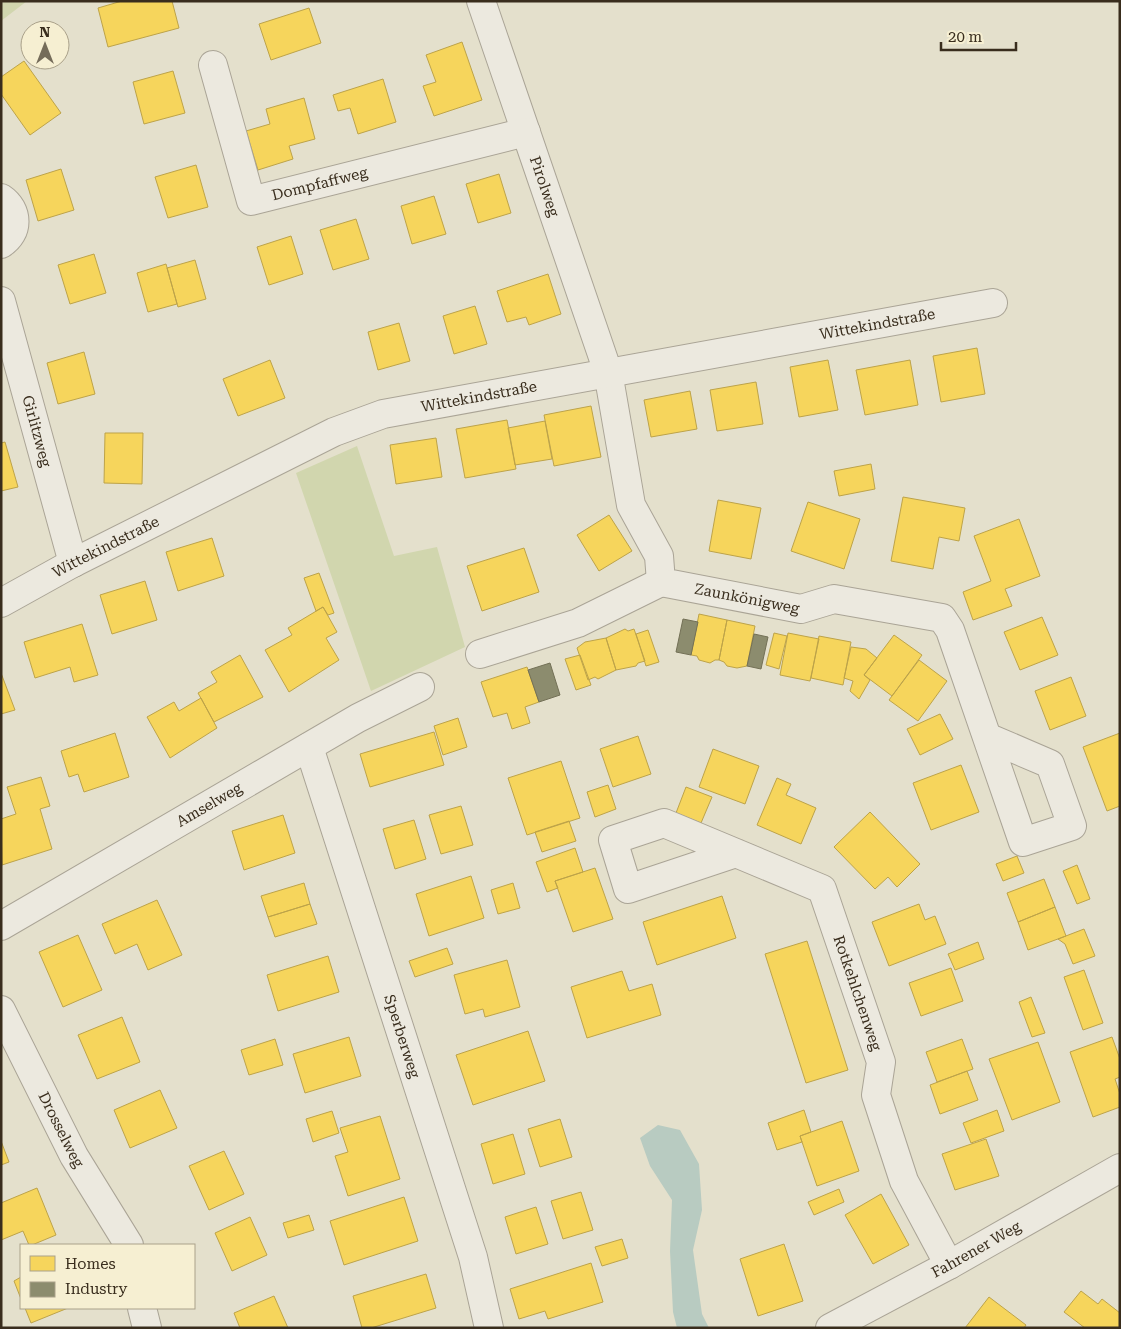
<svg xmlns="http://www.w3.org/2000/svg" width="1121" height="1329" font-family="'Roboto Serif',serif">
  <rect width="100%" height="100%" fill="#e4e0cc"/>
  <path fill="#d1d6ae" d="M5,1H27L1,21V4Z
    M357,446L394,556L437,547L465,647L371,691L296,473Z"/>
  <path fill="#b8cbc1" d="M658,1125L680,1130L699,1164L702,1210L693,1250L702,1314L709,1328H677L673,1312L670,1251L672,1200L650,1166L640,1138Z"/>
  <path fill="#f6d55c" stroke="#bda349" d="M122,1H172L179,28L108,47L98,8Z
    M309,8L321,43L271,60L259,24Z
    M462,42L482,100L434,116L423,86L436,82L426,55Z
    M24,61L61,113L30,135L1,94V77Z
    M173,71L185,113L144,124L133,82Z
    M383,79L396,122L358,134L350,108L338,111L333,95Z
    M304,98L315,139L289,146L293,159L258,170L246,131L270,124L266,109Z
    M196,165L208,207L168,218L155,177Z
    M61,169L74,210L38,221L26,180Z
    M499,174L511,213L478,223L466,184Z
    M434,196L446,234L412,244L401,206Z
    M356,219L369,259L333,270L320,230Z
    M291,236L303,274L269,285L257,247Z
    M94,254L106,293L70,304L58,265Z
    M195,260L206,299L178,307L167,268Z
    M166,264L177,304L148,312L137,273Z
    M548,274L561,314L529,325L526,317L507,322L497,291Z
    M475,306L487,344L454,354L443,316Z
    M399,323L410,361L378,370L368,332Z
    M977,348L985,394L941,402L933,356Z
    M84,352L95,394L58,404L47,363Z
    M270,360L285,398L238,416L223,379Z
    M828,360L838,410L799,417L790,367Z
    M910,360L918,405L865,415L856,370Z
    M756,382L763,424L717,431L710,390Z
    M690,391L697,429L651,437L644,400Z
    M591,406L601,457L554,466L544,415Z
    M507,420L516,469L465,478L456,429Z
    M545,421L552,459L515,465L508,428Z
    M105,433H143L142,484L104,483Z
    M436,438L442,477L396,484L390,445Z
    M5,442L18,487L1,491V443Z
    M871,464L875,489L839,496L834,471Z
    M903,497L965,508L959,541L939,537L933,569L891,561Z
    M718,500L761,508L751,559L709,551Z
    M808,502L860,519L844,569L791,551Z
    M609,515L632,551L599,571L577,535Z
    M1019,519L1040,576L1005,589L1012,606L973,620L963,592L991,581L974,536Z
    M212,538L224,576L178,591L166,552Z
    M524,548L539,592L482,611L467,566Z
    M319,573L334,613L328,615L323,607L316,611L304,578Z
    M145,581L157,620L112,634L100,595Z
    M323,607L337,632L326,638L339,660L289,692L265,650L292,635L288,628Z
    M699,614L727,620L719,660H715L710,663L699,660L697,656L691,655Z
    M1042,617L1058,655L1020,670L1004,632Z
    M727,620L755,626L747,666L737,668L727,666L724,662L719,660Z
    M82,624L98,675L74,682L70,667L35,678L24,642Z
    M625,629L628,631L634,629L645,661L638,663L636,666L616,670L606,638Z
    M648,630L659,662L646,666L636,634Z
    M774,633L787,636L779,669L766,665Z
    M788,633L819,639L810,681L780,675Z
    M894,635L922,655L892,696L864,675Z
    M819,636L851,642L843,685L811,678Z
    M606,638L616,670L598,679L595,677L588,680L577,648L585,642Z
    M851,647L866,649L877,658L864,675L870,680L859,699L850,691L853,681L844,678Z
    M240,655L263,697L214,722L198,693L217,682L211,672Z
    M580,655L591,685L576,690L565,659Z
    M919,660L947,681L918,721L889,700Z
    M527,667L539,702L525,707L530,723L512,729L507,713L493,717L481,682Z
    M1,673L15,710L1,714Z
    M1071,677L1086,716L1050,730L1035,691Z
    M201,698L217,728L170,758L147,717L174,702L179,711Z
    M940,714L953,739L920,755L907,729Z
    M458,718L467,747L443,755L434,726Z
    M434,732L444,765L370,787L360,754Z
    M115,733L129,777L84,792L78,774L69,777L61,751Z
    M1120,733V806L1107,811L1083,747Z
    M638,736L651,774L613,787L600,749Z
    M713,749L759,766L745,804L699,787Z
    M561,761L580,818L527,835L508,778Z
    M961,765L979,812L931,830L913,783Z
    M41,777L50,806L40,809L52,849L2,865L1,819L16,814L7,787Z
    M777,778L791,784L786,795L816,808L801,844L757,825Z
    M608,785L616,809L595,817L587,792Z
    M686,787L712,797L701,823L676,813Z
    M461,806L473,845L441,854L429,815Z
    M870,812L920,864L897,887L888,877L875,889L834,847Z
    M283,815L295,853L244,870L232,831Z
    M414,820L426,859L395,869L383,829Z
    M569,821L576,841L542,852L535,832Z
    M575,848L583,872L555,881L558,888L547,892L536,862Z
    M1017,856L1024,873L1003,881L996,864Z
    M1077,865L1090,899L1077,904L1063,871Z
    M595,868L613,919L573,932L555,881Z
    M471,876L484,918L429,936L416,894Z
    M1044,879L1055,907L1018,922L1007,893Z
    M304,883L310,904L268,917L261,896Z
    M513,883L520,908L498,914L491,890Z
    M722,896L736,938L657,965L643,922Z
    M157,900L182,955L148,970L137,944L115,954L102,924Z
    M310,904L317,924L275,937L268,917Z
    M919,904L925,920L935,916L946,944L889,966L872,922Z
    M1055,907L1066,936L1028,950L1018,922Z
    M1084,929L1095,956L1073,964L1065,944L1058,939Z
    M78,935L102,990L63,1007L39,952Z
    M807,941L848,1070L806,1083L765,954Z
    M978,942L984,959L955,970L948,954Z
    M447,948L453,964L415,977L409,961Z
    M328,956L339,992L278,1011L267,975Z
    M507,960L520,1007L485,1017L483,1009L465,1014L454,975Z
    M951,968L963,1001L921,1016L909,983Z
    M1084,970L1103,1023L1083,1030L1064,977Z
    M622,971L629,991L652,984L661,1015L587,1038L571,987Z
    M1031,997L1045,1033L1032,1037L1019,1002Z
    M122,1017L140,1062L97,1079L78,1035Z
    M528,1031L545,1081L473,1105L456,1055Z
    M349,1037L361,1076L305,1093L293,1054Z
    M1112,1037L1120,1059V1077L1115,1079L1120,1094V1107L1093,1117L1070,1052Z
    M275,1039L283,1065L249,1075L241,1050Z
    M962,1039L973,1069L937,1082L926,1052Z
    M1038,1042L1060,1102L1012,1120L989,1059Z
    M967,1071L978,1100L940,1114L930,1085Z
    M160,1090L177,1128L130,1148L114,1110Z
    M804,1110L811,1132L800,1136L802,1142L777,1150L768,1123Z
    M997,1110L1004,1131L971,1143L963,1123Z
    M332,1111L339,1133L313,1142L306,1119Z
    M380,1116L400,1179L348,1196L335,1156L348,1152L340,1128Z
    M560,1119L572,1157L540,1167L528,1129Z
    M842,1121L859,1171L817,1186L800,1136Z
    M513,1134L525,1174L493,1184L481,1144Z
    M986,1139L999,1176L955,1190L942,1154Z
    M1,1141L9,1162L1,1165Z
    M224,1151L244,1194L209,1210L189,1166Z
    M37,1188L56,1235L32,1245H29L23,1231L1,1240V1203Z
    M839,1189L844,1202L814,1215L808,1202Z
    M581,1192L593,1230L563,1239L551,1201Z
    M881,1194L909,1245L873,1264L845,1215Z
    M404,1197L418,1241L344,1265L330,1221Z
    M536,1207L548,1244L516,1254L505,1217Z
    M309,1215L314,1230L288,1238L283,1223Z
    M250,1217L267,1255L232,1271L215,1233Z
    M622,1239L628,1258L602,1266L595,1247Z
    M784,1244L803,1301L758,1316L740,1259Z
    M591,1263L603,1302L548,1319L545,1311L519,1319L510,1289Z
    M426,1274L436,1308L371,1328H362L353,1296Z
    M21,1277V1299L14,1281Z
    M1081,1291L1098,1304L1102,1299L1120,1313V1328H1085L1064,1312Z
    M274,1296L288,1328H240L234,1313Z
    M989,1297L1026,1325L1024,1328H965Z
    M25,1308H68L31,1323Z"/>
  <path fill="#8c8c6e" stroke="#737056" d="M683,619L698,622L691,655L676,652Z
    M754,634L768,637L761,669L747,666Z
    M550,663L560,695L539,702L528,670Z"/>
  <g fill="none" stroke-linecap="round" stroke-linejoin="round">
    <g stroke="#aaa496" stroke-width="30">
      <g id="minor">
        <path id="s1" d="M481,1L608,372L631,505L659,556L661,582L801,609L834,599L942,618L950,630L1023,842L1072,826L1050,764L987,737"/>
        <path id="s2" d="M213,65L251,201L526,132"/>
        <path d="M1,198C19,210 19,233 1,244"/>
        <path id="s3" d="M1,301L73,563"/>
        <path id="s4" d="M1,603L73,563L334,432L383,414L993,303"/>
        <path d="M480,654L578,623L661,582"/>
        <path id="s5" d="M309,747L473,1257L489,1328"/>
        <path id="s6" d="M736,853L628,889L613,840L664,823L822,889L881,1062L876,1095L904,1181L949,1265"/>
        <path id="s7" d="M1,926L358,718L420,687"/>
        <path id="s8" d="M1,1010L74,1156L129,1245"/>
        <path d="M142,1308L147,1328"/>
        <path id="s9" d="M830,1328L949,1265L1120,1168"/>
      </g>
    </g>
    <use href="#minor" stroke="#ece9df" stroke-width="28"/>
  </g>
  <g text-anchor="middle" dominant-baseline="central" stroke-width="5" stroke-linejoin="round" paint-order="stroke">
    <g font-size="15" fill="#392d1d" stroke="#f6efd2">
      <text stroke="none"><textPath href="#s2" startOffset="212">Dompfaffweg</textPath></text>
      <text stroke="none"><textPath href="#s1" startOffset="196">Pirolweg</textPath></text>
      <text stroke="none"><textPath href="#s4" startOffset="929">Wittekindstraße</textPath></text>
      <text stroke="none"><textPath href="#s4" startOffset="524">Wittekindstraße</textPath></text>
      <text stroke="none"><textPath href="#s3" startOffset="135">Girlitzweg</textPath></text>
      <text stroke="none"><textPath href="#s4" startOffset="119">Wittekindstraße</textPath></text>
      <text stroke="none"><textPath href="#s1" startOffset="699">Zaunkönigweg</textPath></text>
      <text stroke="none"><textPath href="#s7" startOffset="241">Amselweg</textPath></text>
      <text stroke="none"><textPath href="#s6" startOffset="500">Rotkehlchenweg</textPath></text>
      <text stroke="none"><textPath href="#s5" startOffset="304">Sperberweg</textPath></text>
      <text stroke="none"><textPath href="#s8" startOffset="134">Drosselweg</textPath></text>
      <text stroke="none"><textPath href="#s9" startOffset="166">Fahrener Weg</textPath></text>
    </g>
  </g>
  <rect width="1121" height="1329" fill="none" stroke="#392d1d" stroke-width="5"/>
  <rect x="20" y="1244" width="175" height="65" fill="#f6efd2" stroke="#aaa18a"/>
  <rect x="30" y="1256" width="25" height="15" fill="#f6d55c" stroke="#aaa18a"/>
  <text x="65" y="1269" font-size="15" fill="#392d1d">Homes</text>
  <rect x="30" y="1282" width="25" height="15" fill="#8c8c6e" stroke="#aaa18a"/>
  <text x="65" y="1294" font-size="15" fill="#392d1d">Industry</text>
  <g transform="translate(45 45)"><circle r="24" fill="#f6efd2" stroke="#aaa18a"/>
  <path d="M0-4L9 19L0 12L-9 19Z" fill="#756c5a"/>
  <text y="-8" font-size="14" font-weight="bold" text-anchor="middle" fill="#392d1d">N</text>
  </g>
  <path d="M941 42v8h75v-8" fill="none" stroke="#392d1d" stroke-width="2.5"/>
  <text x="948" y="42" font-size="15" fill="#392d1d" stroke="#f6efd2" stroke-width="4" paint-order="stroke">20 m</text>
</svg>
